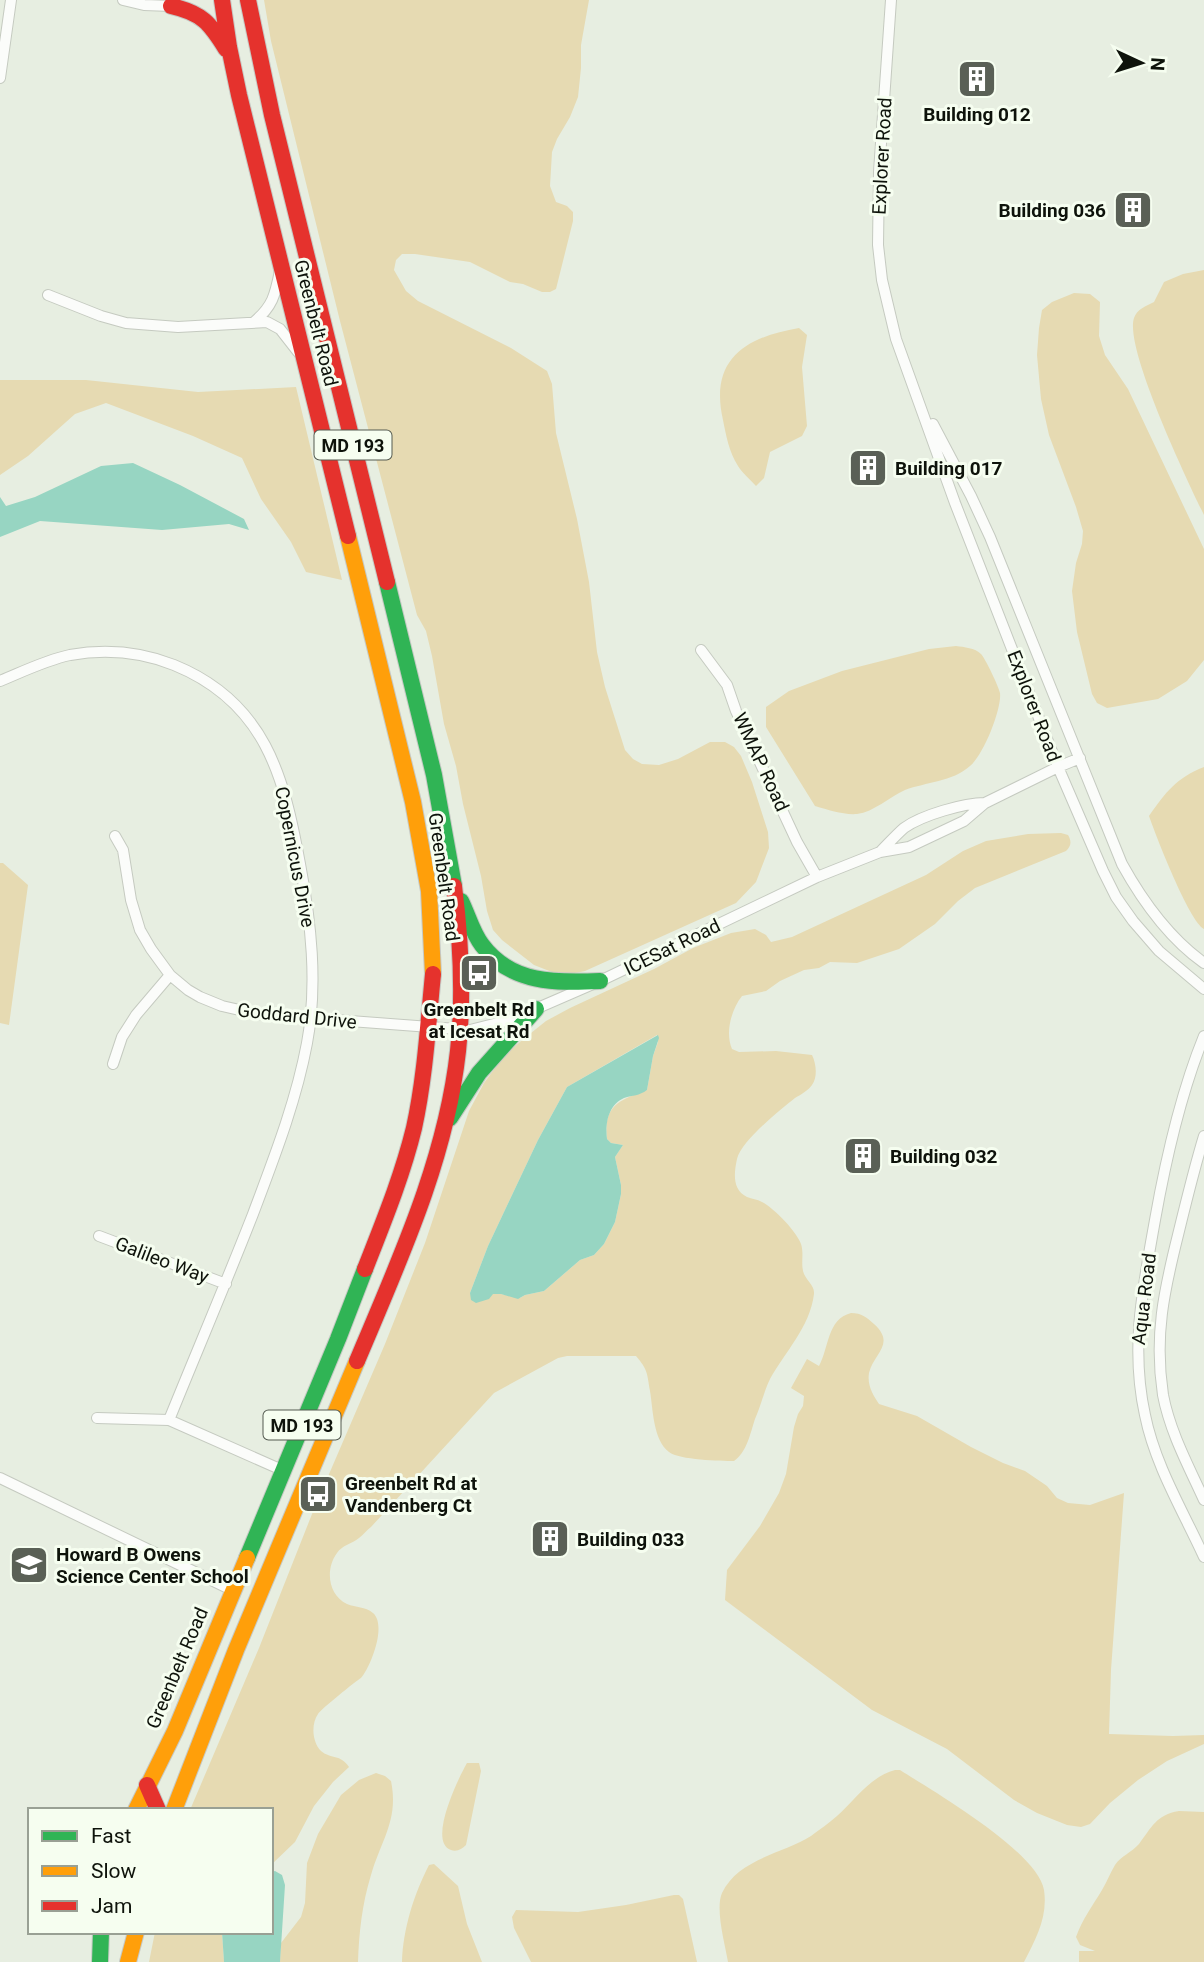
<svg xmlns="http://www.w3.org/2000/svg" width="1204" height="1962" font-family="Roboto,sans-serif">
  <rect width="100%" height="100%" fill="#e7eee1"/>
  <path fill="#e6dab2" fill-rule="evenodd" d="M264,0H589L581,45V68L578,97L570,117L557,139L552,152L550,186L556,202L567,206L573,212V221L556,289L550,292H542L523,284L510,282L470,262L415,254H402L396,260L394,270L406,291L418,301L511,348L547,371L552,384L556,433L577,519L589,582L597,652L605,687L625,750L633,759L642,764L659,765L678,759L710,742H725L734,747L741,756L752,782L768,832L769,848L756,882L736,903L585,971L566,975L557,974L534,965L502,940L493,930L487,911L481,876L463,804L456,766L444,724L432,656L426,631L417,615L340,321L271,41Z
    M1204,270V515C1188,482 1124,348 1134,318C1137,309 1146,306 1154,302L1164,282L1183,274Z
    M1074,293L1090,294L1100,302L1099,336L1105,355L1128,389L1204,549V660L1187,681L1158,699L1107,708L1097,703L1092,694L1077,632L1072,591L1076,563L1082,544L1083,531L1076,507L1049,435L1041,399L1037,355L1039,328L1042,310L1052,302Z
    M799,328L807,335L802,367L807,426L802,436L770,452L764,478L756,486C750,479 742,473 738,466C729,452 726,435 723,420C709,359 746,337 799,328Z
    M0,380H86L198,392L296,387L342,580L306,572L291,542L261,499L242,458L193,436L106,403L75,414L28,456L0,475Z
    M956,646C964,647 975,648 981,654C985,658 999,687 1000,693C1002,709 983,756 970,766C952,782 926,782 905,790C889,797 874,812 857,814C843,815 829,810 815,806L766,727V707L789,691L842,671L929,649Z
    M1204,767V929C1189,921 1156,836 1149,816C1166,792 1176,778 1204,767Z
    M1061,833L1068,835C1072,842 1071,846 1066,851L975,888L958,901L935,924L899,949L857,963L830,962L819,968L804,970L780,981L766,991L742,996C731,1010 725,1033 732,1049L739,1052L776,1051L812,1055C816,1063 818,1077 812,1085C809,1090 800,1095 795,1098C780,1110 741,1141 737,1159C734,1173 732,1190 747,1197C752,1199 757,1199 762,1202C774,1208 797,1232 801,1244C804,1253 801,1262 803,1271C805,1280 815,1285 814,1294C810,1327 785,1352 770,1379C764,1391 761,1406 755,1419C750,1434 747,1452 734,1461C721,1461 679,1460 669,1452C653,1440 653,1409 650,1391C647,1373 648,1370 636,1356H567L558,1358L494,1393L371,1527C367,1530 363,1535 359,1538C352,1544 342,1545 337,1553C325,1569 328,1595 347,1604C356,1608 365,1606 373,1613C387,1625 371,1666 361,1678C356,1681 320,1710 318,1714C311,1724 312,1742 321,1751C330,1759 341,1754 349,1767L333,1782L314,1806L295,1842L271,1865V1810H190L259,1648L314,1509L385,1344L425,1243L469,1111L484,1083L504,1056L521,1041L546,1021L570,1008L654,969L693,948L731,933L755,929L766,935L771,942L792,937L926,875L963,851L986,841L1028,834ZM657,1035L658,1042L653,1056L647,1090C619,1100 603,1106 607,1139L611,1143L623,1145L615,1157L621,1185V1194L615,1222L604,1244L594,1255L580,1260L544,1291L525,1295L520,1298L501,1294L470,1293L488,1246L538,1140L567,1087Z
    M0,863H3L28,885L9,1025L0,1023Z
    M851,1313C862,1313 866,1317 874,1324C896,1344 874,1353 869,1373C867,1385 873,1395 879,1404L917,1416L971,1447L1003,1463L1025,1471L1047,1486L1057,1498L1068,1503L1090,1505L1124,1493L1111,1670L1109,1734L1173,1736L1204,1735V1744L1167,1761L1138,1780L1110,1803L1090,1824L1081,1827L1067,1825L1037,1813L1014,1800L947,1749L872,1710L725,1600L727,1570L760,1526L779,1493L786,1474L794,1427L798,1414L803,1406L804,1396L791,1388L807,1359L819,1366C829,1348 827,1319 851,1313Z
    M467,1763H479L481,1771L466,1845C462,1849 457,1852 451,1850C427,1842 459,1777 467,1763Z
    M895,1770H900C933,1791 1038,1852 1044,1890C1048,1917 1036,1939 1024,1962H728C725,1944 715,1909 722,1893C738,1859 782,1854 811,1836C819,1830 829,1823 837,1816C855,1800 871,1776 895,1770Z
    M376,1773L385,1776L391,1781C399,1820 381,1840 371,1875C362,1904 359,1933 358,1962H280L281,1943L301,1917L305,1903L307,1863L318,1834L341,1795L359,1780Z
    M1179,1811L1204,1812V1962H1079V1951H1095L1080,1945L1076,1937C1082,1920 1093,1905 1102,1890C1107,1882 1110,1873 1115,1865C1121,1856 1132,1852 1139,1844C1152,1827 1156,1815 1179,1811Z
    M434,1864L458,1886L467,1924L482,1962H402C403,1929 414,1894 429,1865Z
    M674,1895H679L683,1899L697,1962H531L514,1928L512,1917L516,1910L578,1912L626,1905Z
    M155,1932H222L224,1962H149Z"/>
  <path fill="#97d5c2" d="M133,463L180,485L244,519L249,530L229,524L162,530L40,521L0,537V497L6,506L35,497L101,466Z
    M658,1035L659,1038L653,1056L647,1090C639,1096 633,1095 624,1098C608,1105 605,1124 607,1139L611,1143L623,1145L615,1157L621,1185V1194L615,1222L604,1244L594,1255L580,1260L544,1291L525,1295L518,1299L501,1294H493L489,1299L476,1303L471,1300L470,1293L488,1246L538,1140L567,1087Z
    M275,1871L282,1875L285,1885L280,1962H224L222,1932H271V1872Z"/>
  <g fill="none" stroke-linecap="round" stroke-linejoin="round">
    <g stroke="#c5cac0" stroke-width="12">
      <path id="street" d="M123,0L144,5L171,6
        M891,0L879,172L878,245L882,280L896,339L955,503L1058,767L1103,871L1116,897L1133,921L1159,951L1204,989
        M0,78L11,0
        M48,295L101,316L126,323L178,327L267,322L280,329L298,352
        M254,322C273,306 275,295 280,271
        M933,424L971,496L990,537L1122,864C1143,902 1169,938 1204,963
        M701,650L727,685L736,711L797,842L817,877
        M0,681C22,672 46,660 70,655C104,649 141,652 174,665C265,702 284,776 300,864C311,922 318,984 307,1043C296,1102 274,1158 253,1214C226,1283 197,1351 169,1420
        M115,836L123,850L131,900L140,930L151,949L170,975L188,990L200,997L222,1006L257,1014L470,1030L510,1020L600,981L817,877L880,852L909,847L964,821L985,803L1058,767L1080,758
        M880,852C888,844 896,835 904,828C922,815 964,803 985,803
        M1204,1036C1180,1095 1166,1158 1155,1220C1143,1288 1130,1347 1145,1415C1155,1465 1183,1511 1204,1557
        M113,1064L122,1037L136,1015L170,975
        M1204,1136C1194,1169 1186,1202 1178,1235C1164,1291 1154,1336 1163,1395C1170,1432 1189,1467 1204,1500
        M99,1236L226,1284
        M97,1418L169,1420L282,1470
        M0,1478L232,1590"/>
    </g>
    <g stroke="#c6c9c4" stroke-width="18">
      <path id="fast" d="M387,582L434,775L454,886
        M461,901C468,915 472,932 482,945C511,984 556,983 600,981
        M450,1118L479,1073L536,1009
        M247,1558L338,1339L365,1269
        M100,1962L101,1932"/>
    </g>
    <g stroke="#c6c9c4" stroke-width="18">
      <path id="slow" d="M348,536L413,802L429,891L433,974
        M136,1810L175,1731L247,1558
        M174,1810L236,1650L357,1361
        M128,1962L136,1932"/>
    </g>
    <g stroke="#c6c9c4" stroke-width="18">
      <path id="jam" d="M222,0L229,47L239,95L348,536
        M248,0L272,115L387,582
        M171,6C202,13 210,23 226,49
        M365,1269C383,1223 402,1177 414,1128C425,1078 428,1025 433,974
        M357,1361C399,1261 446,1160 458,1051C464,996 461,941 454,886
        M147,1785L158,1810"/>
    </g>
    <use href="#street" stroke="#fbfcfa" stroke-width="10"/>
    <use href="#fast" stroke="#30b455" stroke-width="16"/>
    <use href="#slow" stroke="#ff9f0a" stroke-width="16"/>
    <use href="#jam" stroke="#e5322d" stroke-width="16"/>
  </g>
  <defs>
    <g id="building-square" transform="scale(2.0125)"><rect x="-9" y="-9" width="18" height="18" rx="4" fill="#5a6056" stroke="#f6fef0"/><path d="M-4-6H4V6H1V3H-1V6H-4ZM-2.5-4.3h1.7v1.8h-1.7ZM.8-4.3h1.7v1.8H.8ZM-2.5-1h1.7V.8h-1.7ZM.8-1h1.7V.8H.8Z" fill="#fff"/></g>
    <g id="bus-square" transform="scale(2.0125)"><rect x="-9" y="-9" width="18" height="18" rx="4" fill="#5a6056" stroke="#f6fef0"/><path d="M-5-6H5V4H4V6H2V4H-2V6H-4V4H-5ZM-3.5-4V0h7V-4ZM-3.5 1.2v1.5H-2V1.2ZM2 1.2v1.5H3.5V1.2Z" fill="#fff"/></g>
    <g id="school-square" transform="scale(2.0125)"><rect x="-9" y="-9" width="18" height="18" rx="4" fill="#5a6056" stroke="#f6fef0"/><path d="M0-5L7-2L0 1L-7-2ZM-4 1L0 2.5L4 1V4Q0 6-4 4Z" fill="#fff"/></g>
  </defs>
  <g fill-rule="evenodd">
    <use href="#building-square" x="977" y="79"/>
    <use href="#building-square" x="1133" y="210"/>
    <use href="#building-square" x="868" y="468"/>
    <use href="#bus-square" x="479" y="973"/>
    <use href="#building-square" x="863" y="1156"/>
    <use href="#bus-square" x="318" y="1494"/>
    <use href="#building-square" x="550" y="1539"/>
    <use href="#school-square" x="29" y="1565"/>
  </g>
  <g text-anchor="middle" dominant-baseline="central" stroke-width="6" stroke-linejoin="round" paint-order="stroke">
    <g fill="#f6fef0" stroke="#545a50" stroke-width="2">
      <rect x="314.5" y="430.5" width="77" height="29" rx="5"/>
      <rect x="263.5" y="1410.5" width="77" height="29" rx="5"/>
    </g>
    <g font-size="18" font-weight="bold" fill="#0e130b">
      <text x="353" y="445">MD 193</text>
      <text x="302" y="1425">MD 193</text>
    </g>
    <g font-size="19" font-weight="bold" fill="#0e130b" stroke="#f6fef0" text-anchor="start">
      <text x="977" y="114" text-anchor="middle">Building 012</text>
      <text x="1106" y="210" text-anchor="end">Building 036</text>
      <text x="895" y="468">Building 017</text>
      <text x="479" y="1009" text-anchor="middle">Greenbelt Rd<tspan x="479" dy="22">at Icesat Rd</tspan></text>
      <text x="890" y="1156">Building 032</text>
      <text x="345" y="1483">Greenbelt Rd at<tspan x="345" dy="22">Vandenberg Ct</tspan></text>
      <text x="577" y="1539">Building 033</text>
      <text x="56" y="1554">Howard B Owens<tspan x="56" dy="22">Science Center School</tspan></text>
    </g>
    <g font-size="19" fill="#0e130b" stroke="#f6fef0">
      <text transform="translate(882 156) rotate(-87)">Explorer Road</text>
      <text transform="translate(316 323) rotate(76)">Greenbelt Road</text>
      <text transform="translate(1034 706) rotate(69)">Explorer Road</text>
      <text transform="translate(761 762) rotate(65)">WMAP Road</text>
      <text transform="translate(295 857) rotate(79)">Copernicus Drive</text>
      <text transform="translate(444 877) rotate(82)">Greenbelt Road</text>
      <text transform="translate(672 947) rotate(-26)">ICESat Road</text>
      <text transform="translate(297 1016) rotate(6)">Goddard Drive</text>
      <text transform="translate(162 1260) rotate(21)">Galileo Way</text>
      <text transform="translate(1144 1299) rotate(-83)">Aqua Road</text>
      <text transform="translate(177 1668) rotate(-67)">Greenbelt Road</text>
    </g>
  </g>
  <rect x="28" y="1808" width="245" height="126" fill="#f6fef0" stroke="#99a094" stroke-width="2"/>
  <rect x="42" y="1831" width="35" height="10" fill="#30b455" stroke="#99a094" stroke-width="2"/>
  <text x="91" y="1843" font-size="21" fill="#0e130b">Fast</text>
  <rect x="42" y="1866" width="35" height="10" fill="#ff9f0a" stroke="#99a094" stroke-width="2"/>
  <text x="91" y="1878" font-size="21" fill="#0e130b">Slow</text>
  <rect x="42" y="1901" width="35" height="10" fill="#e5322d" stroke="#99a094" stroke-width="2"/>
  <text x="91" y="1913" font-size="21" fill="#0e130b">Jam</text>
  <g transform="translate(1141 63) rotate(94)" stroke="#f6fef0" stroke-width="5" paint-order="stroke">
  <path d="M0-5L12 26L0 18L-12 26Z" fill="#0e130b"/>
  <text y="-10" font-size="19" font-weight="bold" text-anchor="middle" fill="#0e130b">N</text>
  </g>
</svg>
